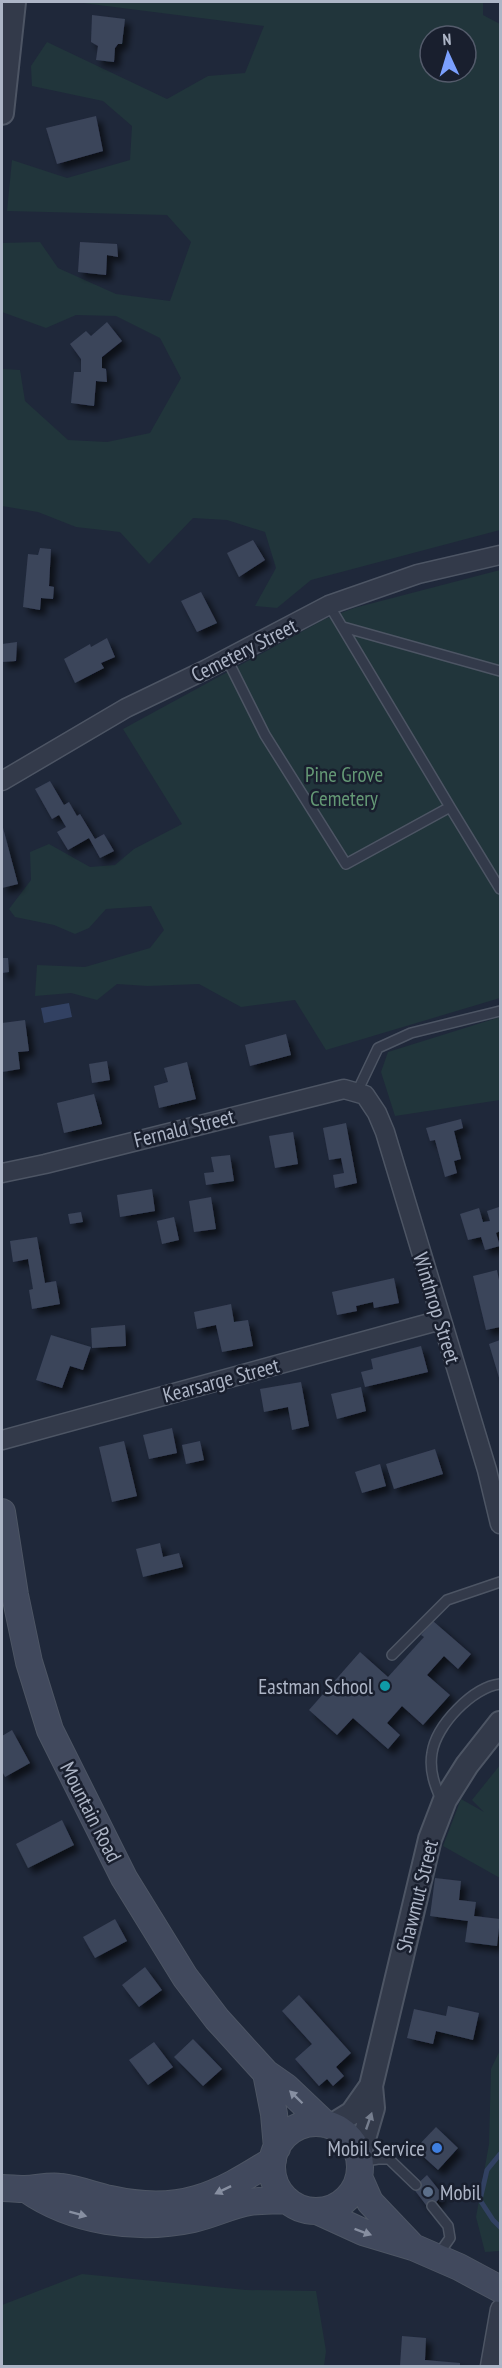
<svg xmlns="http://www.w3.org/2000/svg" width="502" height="2368" font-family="'PT Sans Narrow',sans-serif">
  <defs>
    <filter id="shadow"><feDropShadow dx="5.5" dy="5.5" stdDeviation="3" flood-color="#0009"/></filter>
  </defs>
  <rect width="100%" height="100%" fill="#1f283a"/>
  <path fill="#21353b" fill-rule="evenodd" d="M75,2H483V15L500,24V530L311,580L277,608L255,606L276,568L265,532L227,520L193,518L149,564L120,532L76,527L38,512L2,506V369L20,370L25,401L68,440L107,442L150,433L181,378L160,338L116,316L76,315L46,328L2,312V243L40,242L58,268L116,294L170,301L191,242L167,215L7,211L12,160L67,178L130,160L132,126L103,101L32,86L31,66L47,42L167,99L208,76L245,73L264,26ZM430,36H466V72H430Z
    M500,570V998L326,1050L295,1000L241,1007L199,984L148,986L117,984L97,1000L71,993L35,996L37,965L85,967L150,948L164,930L151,906L106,909L89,928L75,934L54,925L15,917L9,909L31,880L30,852L49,844L90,867L115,865L134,849L182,824L123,729L325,619L354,608Z
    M500,1017V1100L395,1116L381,1072L388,1052Z
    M500,1765V1878L443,1846L461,1799L484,1812L472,1800Z
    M500,2050V2251L485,2252L476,2217L489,2144L491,2069Z
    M82,2274L246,2290L316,2291L326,2351L324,2366H2V2305Z"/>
  <path fill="#324162" d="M69,1003L72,1017L44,1023L41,1008Z"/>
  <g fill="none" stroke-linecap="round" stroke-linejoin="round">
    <path stroke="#324162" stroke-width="5" d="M500,2154L487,2170L480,2200L493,2220L500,2227"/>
  </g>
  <path fill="#3b445a" filter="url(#shadow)" d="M92,15L125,19L122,44H118L115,48L114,62L96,60L98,46L91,42Z
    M96,116L103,151L57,164L46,128Z
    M80,242L117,244L118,257L107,255L106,275L78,272Z
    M107,322L122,341L102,357V368L106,369L107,382L96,381L94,406L71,403L74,372H81V359L70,344L86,331L91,336Z
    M253,540L265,560L239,577L227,553Z
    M40,548L51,549L49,586L54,587L53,599L41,598L40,610L23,607L28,554L38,555Z
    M201,592L217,623L197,632L181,601Z
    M107,638L115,657L101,663L104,668L75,683L64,659L90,644L91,647Z
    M17,642L16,661L2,662V644Z
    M50,781L64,805L69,802L77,816L80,814L95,839L104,834L114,851L100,858L89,838L68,850L57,832L66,827L59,815L52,819L35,789Z
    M2,824L18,884L2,888Z
    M2,958H8L9,972L2,973Z
    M25,1020L29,1051L18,1052L20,1069L2,1072V1023Z
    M286,1034L291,1055L250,1066L245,1045Z
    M107,1061L110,1080L92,1083L89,1064Z
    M187,1062L196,1099L159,1108L154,1086L168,1082L164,1068Z
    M94,1094L102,1124L64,1133L57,1103Z
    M461,1119L463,1128L454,1131L461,1159L454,1161L457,1173L445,1177L435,1140L430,1141L426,1128Z
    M346,1123L357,1183L335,1188L333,1175L344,1173L341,1158L329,1160L323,1128Z
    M293,1132L298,1164L275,1168L269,1136Z
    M230,1155L234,1181L206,1185L204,1173L214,1172L211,1157Z
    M152,1189L155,1211L120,1217L117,1195Z
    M211,1197L216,1229L194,1232L189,1201Z
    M499,1207L500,1231L496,1233L500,1246L485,1250L481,1237L468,1240L460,1214L479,1208L483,1222L490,1221L487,1211Z
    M81,1212L83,1222L70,1224L68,1214Z
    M174,1217L179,1240L162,1244L157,1221Z
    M37,1237L45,1283L56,1281L60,1304L32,1309L29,1290L33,1289L28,1259L13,1262L10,1241Z
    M497,1270L500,1285V1327L486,1330L473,1276Z
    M394,1278L399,1303L374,1308L373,1302L356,1306L357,1311L337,1315L332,1292Z
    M231,1304L234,1322L248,1320L253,1346L222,1352L216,1325L197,1329L194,1312Z
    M125,1325L126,1346L92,1348L91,1328Z
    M51,1335L91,1347L83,1370L70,1366L62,1388L36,1380Z
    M500,1340V1381L489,1344Z
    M421,1346L428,1372L365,1387L361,1372L373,1369L371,1359Z
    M301,1382L309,1426L292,1430L288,1407L264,1412L260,1389Z
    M361,1387L366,1411L337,1419L331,1394Z
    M172,1428L177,1453L149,1459L143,1435Z
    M124,1441L137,1496L112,1502L99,1447Z
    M200,1441L204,1460L186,1464L182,1445Z
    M435,1449L443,1474L394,1489L386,1464Z
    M380,1464L386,1486L362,1493L355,1472Z
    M160,1543L163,1557L179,1553L183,1567L143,1577L136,1549Z
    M433,1621L471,1654L458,1669L444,1656L427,1675L450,1695L423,1725L402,1706L387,1723L400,1735L388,1749L353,1718L337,1735L309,1710L360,1652L388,1677L424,1637L421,1635Z
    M12,1730L30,1763L5,1777L2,1771V1736Z
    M62,1820L74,1845L28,1868L16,1844Z
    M435,1878L461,1881L459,1900L476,1902L474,1916L500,1919L497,1946L465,1942L468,1921L430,1916Z
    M115,1919L127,1941L95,1958L83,1937Z
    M145,1967L162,1990L139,2007L122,1985Z
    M299,1995L351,2053L336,2067L344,2076L333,2086L327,2079L319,2086L295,2059L312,2044L282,2011Z
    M448,2006L479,2013L473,2040L436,2031L433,2044L407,2038L414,2009L446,2016Z
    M193,2039L222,2069L203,2086L174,2057Z
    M154,2042L173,2067L148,2085L129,2060Z
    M436,2127L458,2148L438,2170L415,2149Z
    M427,2175L443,2195L429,2209L413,2188Z
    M402,2336L426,2338L425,2360L460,2363V2366H400Z"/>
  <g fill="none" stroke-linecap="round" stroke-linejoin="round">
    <g stroke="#4d5564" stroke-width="12">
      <path id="service" d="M329,605L450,807
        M343,627L500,671
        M227,659L265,735L346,864L450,807L500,889
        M357,1092L378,1048L411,1033L500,1011
        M392,1655L447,1600L500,1582
        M442,1802C435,1786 429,1771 432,1753C436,1725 473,1687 500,1684
        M360,2162L378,2159H389L416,2185
        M432,2206L448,2226L450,2238L438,2255"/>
    </g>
    <g stroke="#4d5564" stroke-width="21">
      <path id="minor" d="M2,781L126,708L207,669L329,605L418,574L500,555
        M2,1173L45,1164L344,1089L365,1095L377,1113L385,1132L487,1470L500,1524
        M2,1440L441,1320
        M490,2366L500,2309"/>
    </g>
    <g stroke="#4d5564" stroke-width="26">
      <path id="tertiary" d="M2,113L14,2
        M331,2126L352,2113L371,2086
        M359,2156L373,2108L371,2086L430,1839L445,1800L467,1765L500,1723"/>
    </g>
    <g stroke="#4d5564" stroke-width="28">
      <path id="secondary" d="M2,1512L15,1595L29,1662L50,1730L124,1878L185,1977L217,2019L266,2073L286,2087L325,2124
        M266,2073L274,2114L277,2148
        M272 2167a44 44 0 1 1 88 0a44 44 0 1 1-88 0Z
        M359,2177L370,2202L410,2244
        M2,2188C9,2188 17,2189 24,2189C37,2189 48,2185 61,2187C77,2189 93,2195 110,2199C180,2215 216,2196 273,2160
        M26,2189C73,2222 138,2231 193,2219C212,2215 231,2205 250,2202C262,2200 275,2201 287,2200
        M317,2211L363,2232L413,2247L459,2267L500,2289"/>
    </g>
    <use href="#service" stroke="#333a4a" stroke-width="9"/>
    <use href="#minor" stroke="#333a4a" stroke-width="18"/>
    <use href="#tertiary" stroke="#333a4a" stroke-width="22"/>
    <use href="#secondary" stroke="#41495d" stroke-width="26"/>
  </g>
  <defs><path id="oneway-solid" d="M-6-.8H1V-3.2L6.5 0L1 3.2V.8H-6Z" transform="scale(1.5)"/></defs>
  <g fill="#878fa1">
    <use href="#oneway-solid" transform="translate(296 2097) rotate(-136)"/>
    <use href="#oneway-solid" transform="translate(223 2190) rotate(154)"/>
    <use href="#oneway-solid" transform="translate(78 2214) rotate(15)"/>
    <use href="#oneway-solid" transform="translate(363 2232) rotate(20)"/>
  </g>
  <use fill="#767e8e" href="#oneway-solid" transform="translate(369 2121) rotate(-71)"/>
  <circle fill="#0f9aa8" stroke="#191f2e" stroke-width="2" cx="385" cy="1686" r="6"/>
  <circle fill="#3f7fe0" stroke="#191f2e" stroke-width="2" cx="437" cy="2148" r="6"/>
  <circle fill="#5c6f8a" stroke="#191f2e" stroke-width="2" cx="428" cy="2192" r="6"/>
  <g text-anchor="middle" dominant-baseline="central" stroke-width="5" stroke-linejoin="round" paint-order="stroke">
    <g font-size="21" fill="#adb5c6" stroke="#191f2e">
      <text transform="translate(244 650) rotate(-27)">Cemetery Street</text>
      <text transform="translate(184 1128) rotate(-14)">Fernald Street</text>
      <text transform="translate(437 1308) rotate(73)">Winthrop Street</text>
      <text transform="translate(221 1380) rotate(-15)">Kearsarge Street</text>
      <text transform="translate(91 1812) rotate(63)">Mountain Road</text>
      <text transform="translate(417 1896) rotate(-76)">Shawmut Street</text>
    </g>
    <g font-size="21" fill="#649875" stroke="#191f2e">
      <text x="344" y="774">Pine Grove<tspan x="344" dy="24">Cemetery</tspan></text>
    </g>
    <g font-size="21" fill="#adb5c6" stroke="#191f2e" text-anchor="end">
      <text x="373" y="1686">Eastman School</text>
      <text x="425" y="2148">Mobil Service</text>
      <text x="440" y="2192" text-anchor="start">Mobil</text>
    </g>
  </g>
  <rect width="502" height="2368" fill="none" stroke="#adb5c6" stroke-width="6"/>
  <g transform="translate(448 54) rotate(356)"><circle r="28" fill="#191f2e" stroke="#545b6b" stroke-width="1.5"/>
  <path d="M0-4.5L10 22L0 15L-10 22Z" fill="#7ba0fe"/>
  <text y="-9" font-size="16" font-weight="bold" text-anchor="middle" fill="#adb5c6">N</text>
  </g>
</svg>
